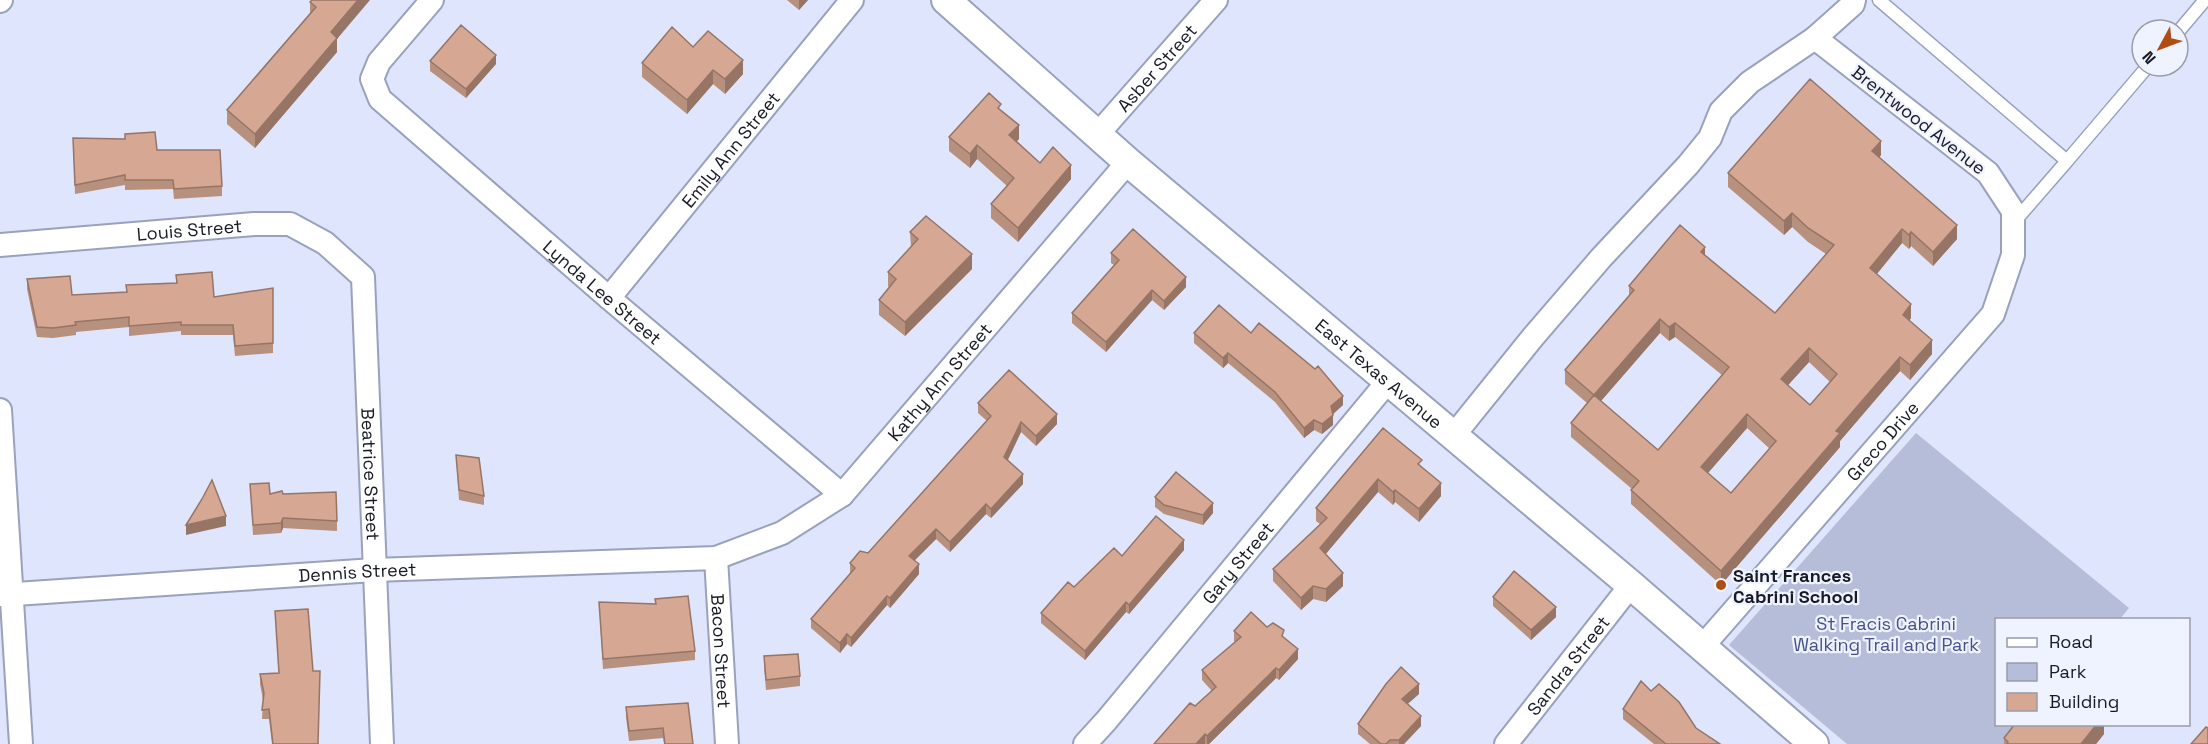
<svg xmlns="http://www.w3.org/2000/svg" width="2208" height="744" font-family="'Space Grotesk',sans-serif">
  <rect width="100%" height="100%" fill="#dee5fd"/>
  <path fill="#b6bdd9" d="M1916,433L2129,608L2120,619L1996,620V724L2031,725L2014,744H1847L1729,645Z"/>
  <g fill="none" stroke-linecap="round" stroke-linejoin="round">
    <g stroke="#99a1bd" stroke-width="15">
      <path id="service" d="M1879,0L2067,161L2148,66
        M2178,32L2205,0
        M2014,222L2067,161"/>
    </g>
    <g stroke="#99a1bd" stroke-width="26">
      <g id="minor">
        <path id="s1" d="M432,0L379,62L372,79L380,99L609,298L842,495"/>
        <path d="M0,1L1,0"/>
        <path id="s2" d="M1097,135L1216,0"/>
        <path id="s3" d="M0,245L254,224H290L325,243L363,277L382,744"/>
        <path id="s4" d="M609,298L852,0"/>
        <path d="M0,410L21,744"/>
        <path d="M1454,435L1533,337L1601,258L1688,165L1710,138L1721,111L1750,82L1815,38L1853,4L1854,0"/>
        <path id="s5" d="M716,558L727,744"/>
        <path id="s6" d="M0,595L374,570L716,558L782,533L842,495L1128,162"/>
        <path id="s7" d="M1702,647L1993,314L2013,255V211L1988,173L1815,38"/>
        <path id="s8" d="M1085,744L1106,721L1389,380"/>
        <path id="s9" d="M1506,744L1631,585"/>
      </g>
    </g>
    <g stroke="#99a1bd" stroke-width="32">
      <g id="tertiary">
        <path id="s10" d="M946,0L1128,162L1631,585L1814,744"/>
      </g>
    </g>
    <use href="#service" stroke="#fff" stroke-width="12"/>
    <use href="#minor" stroke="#fff" stroke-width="22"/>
    <use href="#tertiary" stroke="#fff" stroke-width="28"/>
  </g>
  <path fill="#b8907e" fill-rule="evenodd" d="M312,0L337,39V52L255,148L227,124V110L310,13V2Z
    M787,0H808L799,10Z
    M693,47L743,74L725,94L713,84L687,114L642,77V63Z
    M430,61L496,64L466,98L430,71Z
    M1001,111L1019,139L1017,141L1040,163L1071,179L1018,242L991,218V204L1007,186L977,159L970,168L949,151V137Z
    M73,138L157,150L222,186V196L174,199L173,189L125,190V185L75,194Z
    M1881,155L1879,158L1957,239L1933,266L1911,246L1909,249L1902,243L1877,274L1911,318L1909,321L1932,354L1910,380L1900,371L1840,441V447L1721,585L1631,504V490L1632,489L1571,437V423L1587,403L1565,384V370L1629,296V286L1705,255L1775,313L1826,254L1808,242L1792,227L1784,235L1728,187V173ZM1660,333L1669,341L1675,337L1722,375L1658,450L1601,401ZM1809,362L1830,382L1810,405L1788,385ZM1747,428L1770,449L1731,493L1708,473Z
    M910,232L972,269L905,336L879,315V300L889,287L888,286V272L911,247Z
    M1111,253L1186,287L1164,310L1152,300L1106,352L1072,323V313L1114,265L1111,263Z
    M176,275L214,297L273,288V353L235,356L233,335H181V331L129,336V327L76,332V335L53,338L37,337L27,289V279L72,295L126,292V285L176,283Z
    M1194,333H1251L1343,405L1333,414V425L1322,434L1314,430L1304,438L1275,402L1228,363L1223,368L1194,343Z
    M978,403L1057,424L1036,446L1021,432L1008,460L1023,484L991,518L986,514L950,552L936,539L914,561L919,574L890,608L887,605L851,647L847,644L840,653L811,628V619L851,574L850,573V563L868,553L987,421L978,413Z
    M1383,428L1422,467L1441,496L1419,522L1395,502L1393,505L1378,492L1325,554L1343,586L1326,602L1313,599L1301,610L1273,581V569L1320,524L1316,521V508Z
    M456,455L484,496V505L459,500Z
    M250,484L270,494H283L337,521V531L283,528L281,533L253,535Z
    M1155,497L1213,513L1203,525L1164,514L1155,507Z
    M1184,550L1129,614L1126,612L1085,660L1041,623V613L1122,556Z
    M1493,597L1556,617L1531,640L1493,606Z
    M599,602L695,651V660L603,669Z
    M275,611L319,744H272L269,719H262L263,700L260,684V674L279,673Z
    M1267,627L1284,637L1298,659L1279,680L1276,678L1209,744H1154L1212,691L1202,680V670L1235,642L1234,641V631Z
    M764,656L800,676V686L766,690L764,666Z
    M1651,691L1696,728L1720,744H1654L1623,719V709Z
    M1419,694L1407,704L1421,726L1404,744H1370L1358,734V724Z
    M626,707L693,744H664L663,738L629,741L626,717Z
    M2104,724V734L2096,744H2004V738Z"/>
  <path fill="#967566" d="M358,0H370L337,39V52L255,148V134L331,32Z
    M799,0H808L799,10Z
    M496,55V64L466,98V89Z
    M743,60V74L725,94V79Z
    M713,70V84L687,114V100Z
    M1019,125V139L1009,149V135Z
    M1881,141V155L1872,166V151Z
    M977,145V159L970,168V154Z
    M1071,165V179L1018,242V228Z
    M1792,213V227L1784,235V221Z
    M1957,225V239L1933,266V252Z
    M1902,229V243L1870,282V268Z
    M1911,232V246L1909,249V235Z
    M1705,247V261L1701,252Z
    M972,254V269L905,336V322Z
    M1186,277V287L1164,310V301Z
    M1152,290V300L1106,352V342Z
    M1911,304V318L1903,329V315Z
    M1660,319V333L1594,409V395Z
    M1675,323V337L1669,341V327Z
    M1932,340V354L1910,380V365Z
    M1809,348V362L1781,393V379Z
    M1228,353V363L1223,368V358Z
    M1900,357V371L1840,441V447L1721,585V571L1836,431Z
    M1343,396V405L1331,416V406Z
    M1057,414V424L1036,446V436Z
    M1747,414V428L1701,481V467Z
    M1333,415V425L1322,434V424Z
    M1314,420V430L1304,438V428Z
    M1021,422V432L1004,467V457Z
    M1023,474V484L991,518V509Z
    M1378,479V492L1320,561V548Z
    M1441,483V496L1419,522V509Z
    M1395,490V502L1393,505V492Z
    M1213,503V513L1203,525V515Z
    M986,504V514L950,552V542Z
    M226,516V526L186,535V525Z
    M283,518V528L281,533V523Z
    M936,529V539L909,566V556Z
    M1184,540V550L1129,614V605Z
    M919,564V574L890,608V598Z
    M1343,573V586L1326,602V589Z
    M1313,586V599L1301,610V598Z
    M887,596V605L851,647V638Z
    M1126,602V612L1085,660V651Z
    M1556,607V617L1531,640V630Z
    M847,634V644L840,653V643Z
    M1298,649V659L1279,680V670Z
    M1276,668V678L1209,744H1207V736Z
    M1419,684V694L1402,709V699Z
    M1421,716V726L1404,744H1399V740Z
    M2097,724H2104V734L2096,744H2081Z
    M1205,734V744H1196Z"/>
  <path fill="#d6a792" stroke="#967566" stroke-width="1.5" fill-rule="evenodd" d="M312,0H358L331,32L337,38L255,134L227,110L316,7L310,2Z
    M461,25L496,55L466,89L430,61Z
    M672,27L693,47L708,31L743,60L725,79L713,70L687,100L642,63Z
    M1810,79L1881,141L1872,151L1957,225L1933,252L1911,232L1909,235L1902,229L1870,268L1911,304L1903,315L1932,340L1910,365L1900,357L1836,431L1840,433L1721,571L1631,490L1639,481L1571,423L1594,395L1565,370L1634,290L1629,286L1680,225L1705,247L1701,252L1775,313L1834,245L1808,228L1792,213L1784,221L1728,173ZM1660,319L1669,327L1675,323L1729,367L1658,450L1594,395ZM1809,348L1837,374L1810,405L1781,379ZM1747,414L1776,441L1731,493L1701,467Z
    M989,93L1001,104L998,108L1019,125L1009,135L1040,163L1053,147L1071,165L1018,228L991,204L1014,178L977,145L970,154L949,137Z
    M155,132L157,150H220L222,186L174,189L173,180H125V175L75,185L73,138L125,139V134Z
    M926,216L972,254L905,322L879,300L896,279L888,272L918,239L910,232Z
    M1133,229L1186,277L1164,301L1152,290L1106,342L1072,313L1119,260L1111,253Z
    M212,272L214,297L273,288V343L235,346L233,325H181V322L129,326V317L75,322L76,325L53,328L37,327L27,279L70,276L72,295L127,292L126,285L177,283L176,275Z
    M1219,305L1251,333L1259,323L1315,369L1318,366L1343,396L1331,406L1333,415L1322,424L1314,420L1304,428L1275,392L1228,353L1223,358L1194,333Z
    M1009,370L1057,414L1036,436L1021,422L1004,457L1023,474L991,509L986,504L950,542L936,529L909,556L919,564L890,598L887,596L851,638L847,634L840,643L811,619L855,568L850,563L860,551L868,553L991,416L978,403Z
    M1383,428L1422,460L1418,464L1441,483L1419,509L1395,490L1393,492L1378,479L1320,548L1343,573L1326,589L1313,586L1301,598L1273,569L1327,518L1316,508Z
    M456,455L479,458L484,496L459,490Z
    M1176,472L1213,503L1203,515L1164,505L1155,497Z
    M212,480L226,516L186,525L202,499Z
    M269,483L270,494L282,491L283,494L336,492L337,521L283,518L281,523L253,525L250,484Z
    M1156,516L1184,540L1129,605L1126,602L1085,651L1041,613L1068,582L1074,587L1114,548L1122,556Z
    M1514,571L1556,607L1531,630L1493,597Z
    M688,596L695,651L603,659L599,602L656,604L655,599Z
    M308,609L313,671H320L318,744H273L269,709L262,710L264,693L260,674L279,673L275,611Z
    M1251,612L1267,627L1273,623L1284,630L1282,636L1298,649L1279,670L1276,668L1207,736L1205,734L1196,744H1154L1190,703L1195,706L1216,687L1202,670L1241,637L1234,631Z
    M798,654L800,676L766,680L764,656Z
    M1401,667L1419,684L1402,699L1421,716L1399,740H1390L1386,744H1381L1358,724L1386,684Z
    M1641,681L1651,691L1659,684L1679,702L1696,728L1720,744H1666L1623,709Z
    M688,703L693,744H665L663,728L629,731L626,707Z
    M2015,724H2097L2081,744H2007L2008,742L2004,738Z
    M2206,727L2208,728V744H2191Z"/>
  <circle fill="#b04d14" stroke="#eff2ff" stroke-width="2" cx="1721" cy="585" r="6"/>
  <g text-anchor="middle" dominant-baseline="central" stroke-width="4.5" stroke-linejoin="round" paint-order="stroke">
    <g font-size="18" fill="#171a25" stroke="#eff2ff">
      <text stroke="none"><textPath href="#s2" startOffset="90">Asber Street</textPath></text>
      <text transform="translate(1919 120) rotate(38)">Brentwood Avenue</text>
      <text stroke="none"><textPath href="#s4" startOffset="192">Emily Ann Street</textPath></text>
      <text stroke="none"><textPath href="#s3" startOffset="190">Louis Street</textPath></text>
      <text stroke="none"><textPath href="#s1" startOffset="416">Lynda Lee Street</textPath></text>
      <text stroke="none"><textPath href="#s10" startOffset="572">East Texas Avenue</textPath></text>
      <text stroke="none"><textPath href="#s6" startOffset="1008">Kathy Ann Street</textPath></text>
      <text stroke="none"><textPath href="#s7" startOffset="274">Greco Drive</textPath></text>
      <text stroke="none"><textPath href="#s3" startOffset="579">Beatrice Street</textPath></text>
      <text stroke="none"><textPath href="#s8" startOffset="237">Gary Street</textPath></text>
      <text stroke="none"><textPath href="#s6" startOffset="358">Dennis Street</textPath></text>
      <text stroke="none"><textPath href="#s5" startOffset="93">Bacon Street</textPath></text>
      <text stroke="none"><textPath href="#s9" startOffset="100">Sandra Street</textPath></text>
    </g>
    <g font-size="18" font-weight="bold" fill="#171a25" stroke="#eff2ff" text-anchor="start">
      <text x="1733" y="575">Saint Frances<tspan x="1733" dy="21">Cabrini School</tspan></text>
    </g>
    <g font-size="18" fill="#455189" stroke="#eff2ff">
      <text x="1886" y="623">St Fracis Cabrini<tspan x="1886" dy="21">Walking Trail and Park</tspan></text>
    </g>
  </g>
  <rect x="1995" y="618" width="195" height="108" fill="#eff2ff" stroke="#999ca8" stroke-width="1.5"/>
  <rect x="2007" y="638" width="30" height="9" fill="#ffffff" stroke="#999ca8" stroke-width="1.5"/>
  <text x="2049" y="648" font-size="18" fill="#171a25">Road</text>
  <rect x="2007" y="663" width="30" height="18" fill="#b6bdd9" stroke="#999ca8" stroke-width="1.5"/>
  <text x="2049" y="678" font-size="18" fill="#171a25">Park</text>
  <rect x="2007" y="693" width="30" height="18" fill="#d6a792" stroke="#999ca8" stroke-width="1.5"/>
  <text x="2049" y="708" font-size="18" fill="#171a25">Building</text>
  <g transform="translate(2160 48) rotate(229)"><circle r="28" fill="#eff2ff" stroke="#999ca8" stroke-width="1.5"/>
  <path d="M0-4.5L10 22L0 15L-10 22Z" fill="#b04d14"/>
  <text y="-9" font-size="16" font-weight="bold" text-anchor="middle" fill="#171a25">N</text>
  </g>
</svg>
